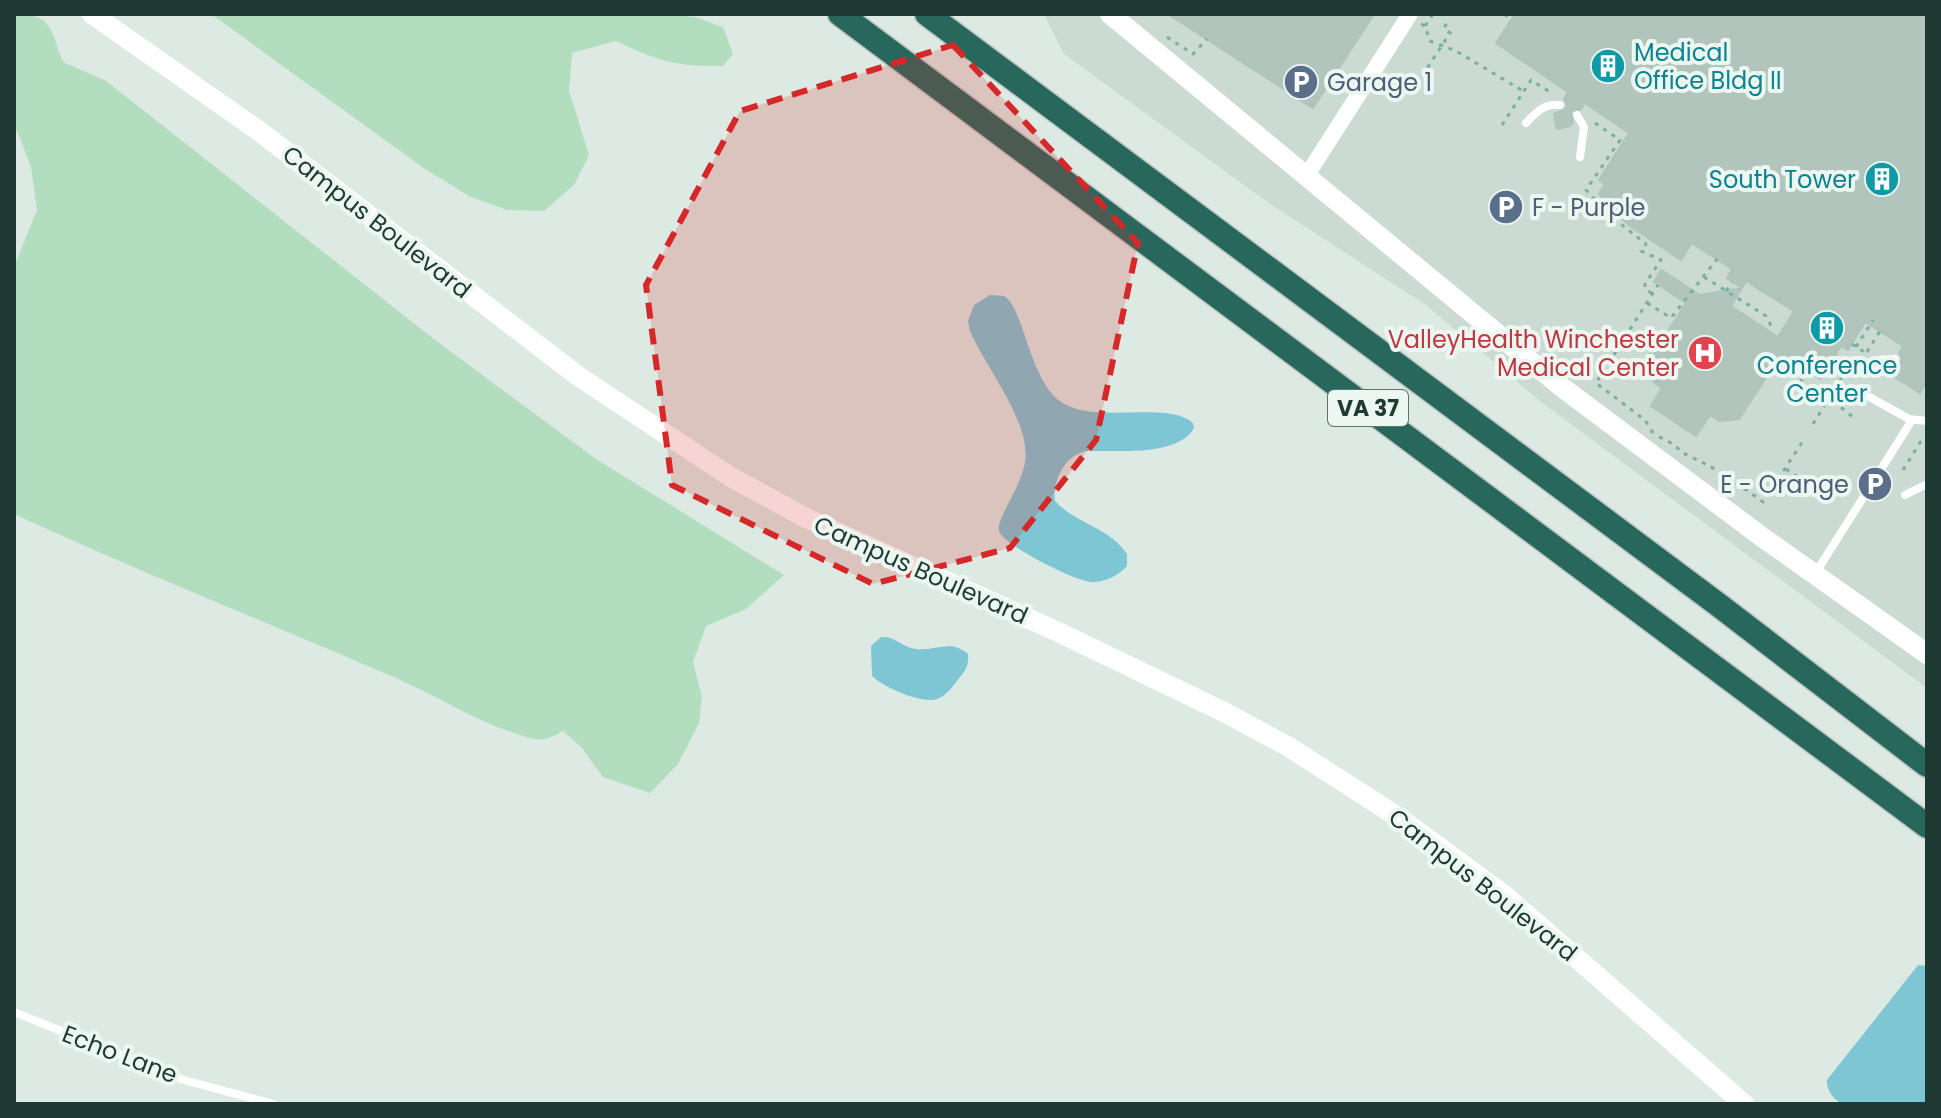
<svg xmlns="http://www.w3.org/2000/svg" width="1941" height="1118" font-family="Poppins,sans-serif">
  <rect width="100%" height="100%" fill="#ddeae4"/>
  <path fill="#cbdad3" d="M1044,14H1927V688L1541,402L1426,305L1270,204L1064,54Z"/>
  <path fill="#b3ddbf" d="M14,14C54,14 50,30 63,62L106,81L439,343L596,459L784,575L746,609L706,626L693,662L702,697L699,723L678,764L650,793L603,777L582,748L563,731C547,740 541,742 523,736C478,723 438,696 396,678C268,623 140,572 14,514V267L37,210L31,167L14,123Z
    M211,14H671L695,17L723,27L733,54L723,66C676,67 658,61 616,41L572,53L569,91L589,155L574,185L544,211L507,210L469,196L425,169Z"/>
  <path fill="#7fc6d4" d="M990,295L1004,296C1024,307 1029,380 1061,402C1094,425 1168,400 1193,423L1194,428C1178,457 1117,450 1086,451C1065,455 1052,481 1055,501C1076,524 1109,527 1127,554V566C1119,575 1106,582 1093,582C1076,582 1006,546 999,532V524C1006,505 1019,487 1024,467C1035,426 986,369 970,331L968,321L974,305Z
    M881,637C894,636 899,644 911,648C932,654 949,637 968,654C969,664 966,670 960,677C954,685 946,696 937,699C921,704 883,687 872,676L871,646Z
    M1918,965L1927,966V1104C1910,1104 1857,1108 1844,1104C1834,1101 1826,1090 1827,1080Z"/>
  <path fill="#b2c5bd" stroke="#afc4bc" stroke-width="2" d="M1168,14H1374L1313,108Z
    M1515,14H1927V382L1920,393L1887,372L1891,366L1901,363L1902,358L1899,353L1903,346L1865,322L1848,350L1841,346L1821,379L1800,366L1797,371L1778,359L1739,419L1719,421L1710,415L1696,436L1651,406L1662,388L1654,383L1650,360L1686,303L1654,282L1661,270L1700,295L1742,288L1731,306L1778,337L1794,311L1746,281L1742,288L1727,278L1732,269L1692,243L1681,260L1630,226L1606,204L1599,194L1605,184L1599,180L1629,133L1585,103L1581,109L1571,111L1573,122L1570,126L1557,129L1554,114L1565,109L1567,105L1564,99L1568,92L1496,43Z"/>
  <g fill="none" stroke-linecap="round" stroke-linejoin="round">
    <g stroke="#bcc4c2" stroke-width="27">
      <path id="motorway" d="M840,14L1927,826
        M927,14L1720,606L1927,765"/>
    </g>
    <path stroke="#7bb0a0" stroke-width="3" stroke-dasharray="4 6" stroke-linecap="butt" d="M1506,17L1507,14
      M1421,24L1425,26L1430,41L1456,51L1523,91
      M1425,26L1433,14
      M1167,37L1193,54L1207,39
      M1422,76L1450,33L1444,28L1448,21
      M1595,123L1620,140L1586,190L1612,217L1646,244L1641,251L1661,260L1645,284V289L1653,294
      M1502,125L1531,80L1553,94
      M1704,277L1766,316L1771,326L1769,331
      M1726,291L1732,282
      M1647,303L1671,318L1717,259
      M1627,333L1652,357
      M1852,344L1866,353
      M1856,347L1873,320
      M1867,352L1880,331
      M1774,364L1829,398L1853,417
      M1813,424L1849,366L1857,369L1863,358
      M1653,433L1645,420L1596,383L1658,285
      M1659,437C1674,442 1679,452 1691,457C1718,469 1740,485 1763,502L1805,438
      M1786,469L1807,483
      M1903,470L1923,438L1927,437"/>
    <path stroke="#fff" stroke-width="8" d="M1577,115L1584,127L1580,157
      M1526,123C1536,112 1545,103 1560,105
      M1876,360L1895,359
      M1864,394L1909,419L1927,421
      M1905,495L1927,484
      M1815,574L1912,420
      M14,1012L180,1079L273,1104"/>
    <path stroke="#fff" stroke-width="16" d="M1307,175L1410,14"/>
    <path stroke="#fff" stroke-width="20" d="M92,14L259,131L578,376L729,476L806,518L1056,631L1226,713L1289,747L1401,819L1503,894L1744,1104
      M1110,14L1563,388L1762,537L1927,654"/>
    <use href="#motorway" stroke="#28685c" stroke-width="24"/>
  </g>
  <path fill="#d62828" fill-opacity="0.2" stroke="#d62828" stroke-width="6" stroke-dasharray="16 10" stroke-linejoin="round" d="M953,45L1138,243L1096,440L1010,548L873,584L672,485L646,285L740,111Z"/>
  <defs>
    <g id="building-disc" transform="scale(1.8)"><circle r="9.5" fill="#0f9aa8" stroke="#edf7f2"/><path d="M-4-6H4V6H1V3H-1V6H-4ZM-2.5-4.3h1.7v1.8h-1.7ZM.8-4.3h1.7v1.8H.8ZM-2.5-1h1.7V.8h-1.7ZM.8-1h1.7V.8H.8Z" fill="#fff"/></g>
    <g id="parking-disc" transform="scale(1.8)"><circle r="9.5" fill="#5c6f8a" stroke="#edf7f2"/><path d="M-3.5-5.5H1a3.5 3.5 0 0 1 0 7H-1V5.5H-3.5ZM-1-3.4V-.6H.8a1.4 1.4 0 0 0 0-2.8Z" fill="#fff"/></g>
    <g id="hospital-disc" transform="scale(1.8)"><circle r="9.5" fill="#e0444e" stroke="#edf7f2"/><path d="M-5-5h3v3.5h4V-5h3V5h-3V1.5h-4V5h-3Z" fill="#fff"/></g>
  </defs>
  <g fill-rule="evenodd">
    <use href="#building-disc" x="1608" y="66"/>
    <use href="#parking-disc" x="1301" y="82"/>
    <use href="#building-disc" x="1882" y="179"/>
    <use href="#parking-disc" x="1506" y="207"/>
    <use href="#building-disc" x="1827" y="328"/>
    <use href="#hospital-disc" x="1705" y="353"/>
    <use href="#parking-disc" x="1875" y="484"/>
  </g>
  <g text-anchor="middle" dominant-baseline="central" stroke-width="8" stroke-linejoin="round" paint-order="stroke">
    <rect fill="#edf7f2" stroke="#5c736c" stroke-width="2" x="1328" y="390" width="80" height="36" rx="6"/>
    <g font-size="22" font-weight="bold" fill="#1e3a33">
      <text x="1368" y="408">VA 37</text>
    </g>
    <g font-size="24" fill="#0d838f" stroke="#edf7f2" text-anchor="start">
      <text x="1634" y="52">Medical<tspan x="1634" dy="28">Office Bldg II</tspan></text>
      <text x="1856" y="179" text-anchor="end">South Tower</text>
      <text x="1827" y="365" text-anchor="middle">Conference<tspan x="1827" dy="28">Center</tspan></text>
    </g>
    <g font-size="24" fill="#4e5e75" stroke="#edf7f2" text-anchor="start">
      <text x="1327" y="82">Garage 1</text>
      <text x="1532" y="207">F - Purple</text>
      <text x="1849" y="484" text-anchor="end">E - Orange</text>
    </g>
    <g font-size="24" fill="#1e3a33" stroke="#edf7f2">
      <text transform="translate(377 222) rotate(38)">Campus Boulevard</text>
      <text transform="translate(921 570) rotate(24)">Campus Boulevard</text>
      <text transform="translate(1483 885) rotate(38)">Campus Boulevard</text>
      <text transform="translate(120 1054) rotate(21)">Echo Lane</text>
    </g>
    <g font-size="24" fill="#be3a42" stroke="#edf7f2" text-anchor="end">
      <text x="1679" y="339">ValleyHealth Winchester<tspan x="1679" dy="28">Medical Center</tspan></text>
    </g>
  </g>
  <rect width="1941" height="1118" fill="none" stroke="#1e3a33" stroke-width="32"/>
</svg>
